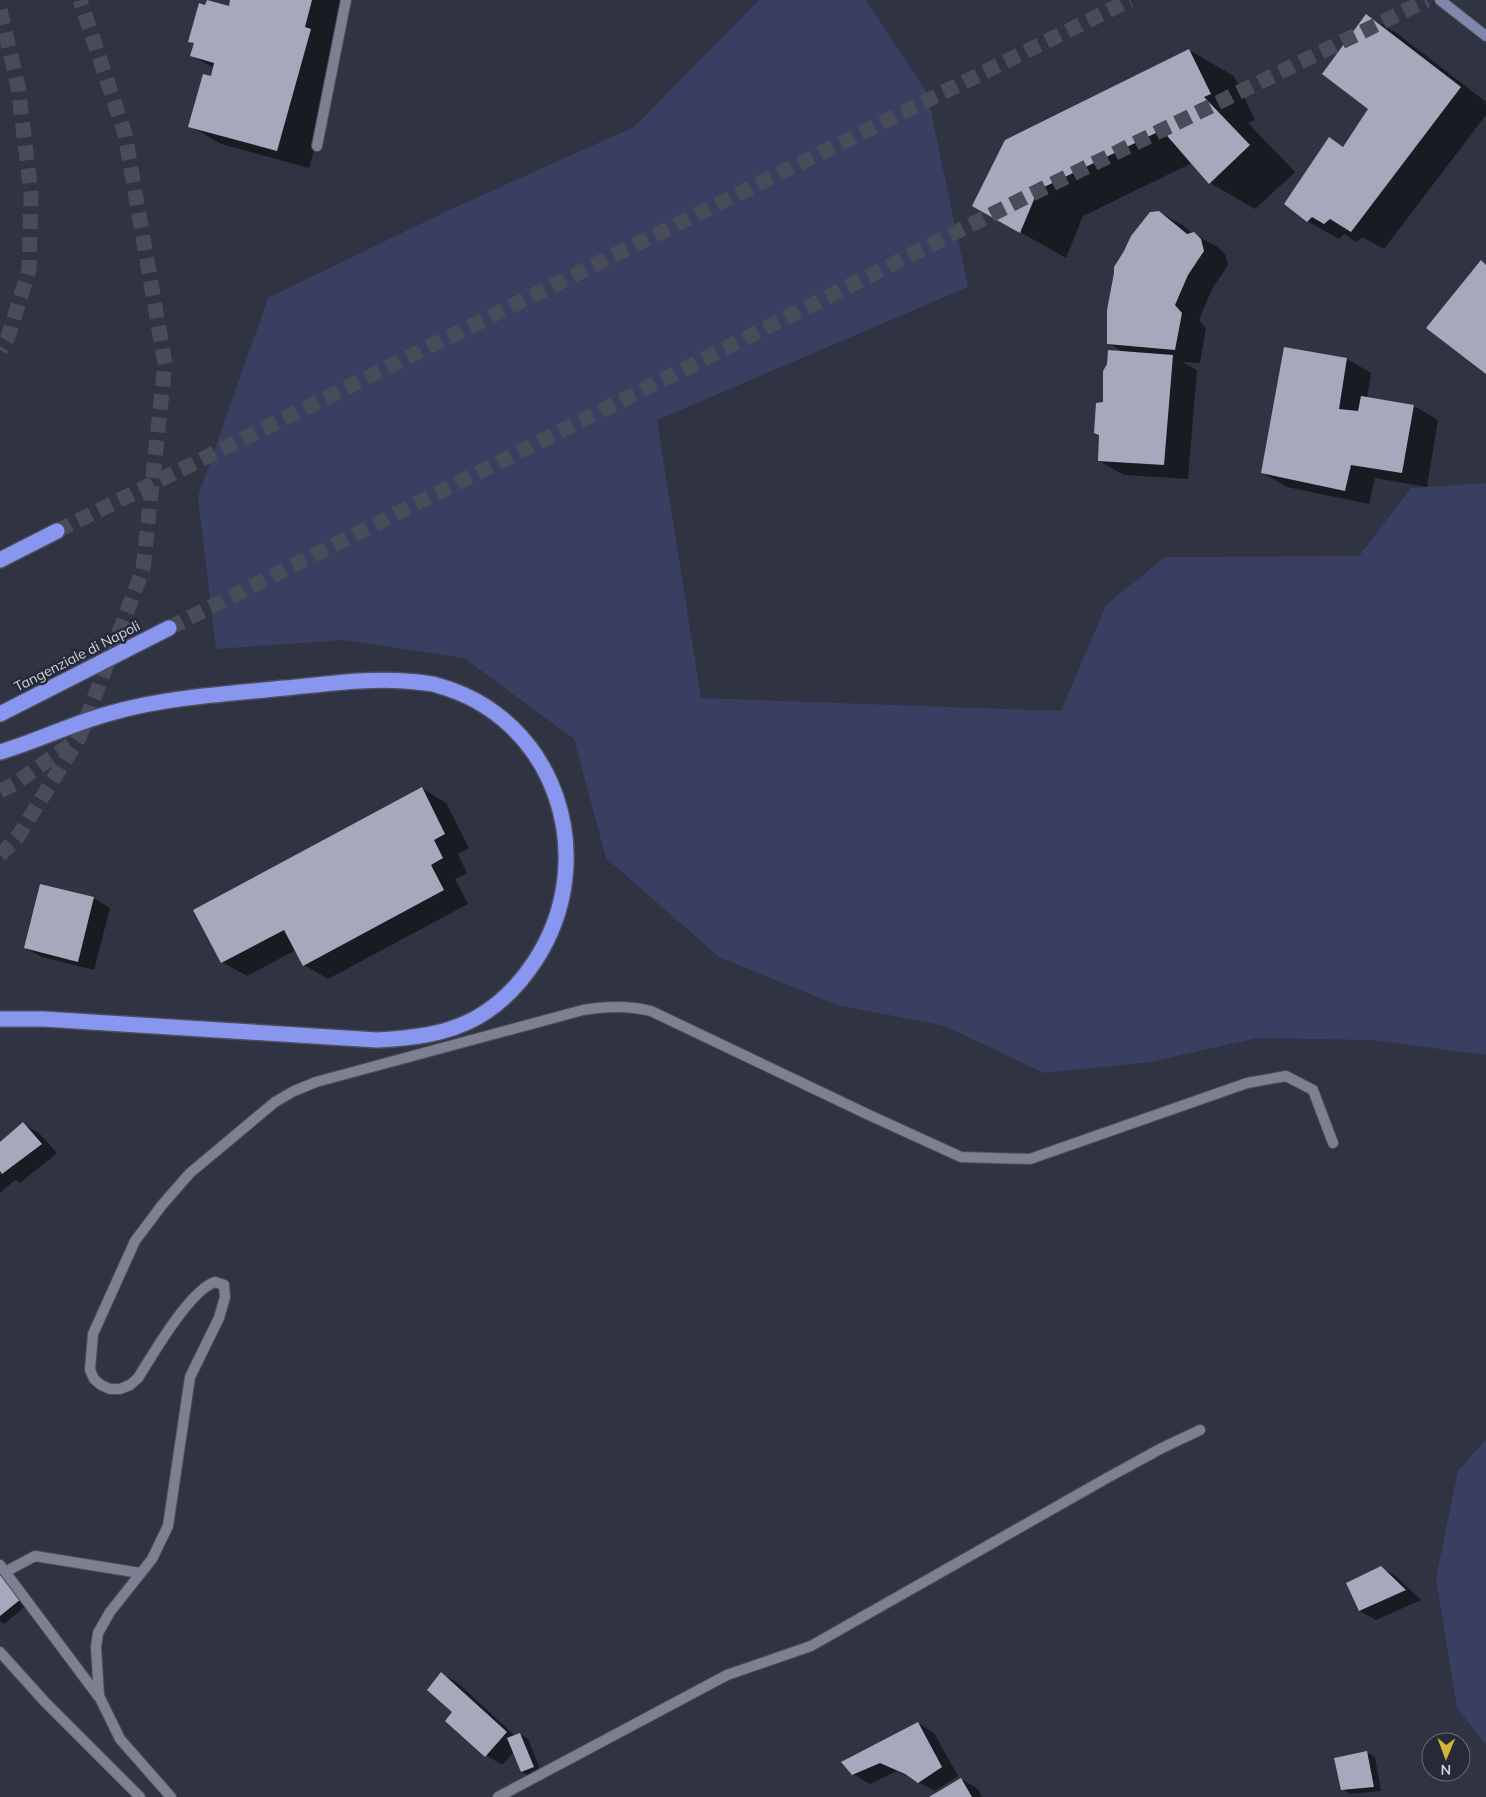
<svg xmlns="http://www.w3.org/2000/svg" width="1486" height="1797" font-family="Mulish,sans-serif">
  <rect width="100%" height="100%" fill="#303341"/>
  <path fill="#393f60" d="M759,0H866L927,93L968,287L657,420L701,698L1061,711L1106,605L1165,557L1359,556L1411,488L1486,483V1055L1371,1040L1257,1038L1151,1062L1044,1073L945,1026L837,1005L719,957L606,858L574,739L464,658L343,640L216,649L198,497L268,298L449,210L634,127Z
    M1486,1439V1745L1457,1708L1436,1578L1458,1471Z"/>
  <path fill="#0007" d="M232,0H349L336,45L342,48L309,168L221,144L190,126L211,78L214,68L192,56L195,44L190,41L206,6L229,7Z
    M1366,15L1398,34L1486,102V115L1384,249L1362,237L1357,242L1344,234L1339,239L1307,221L1330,139L1344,147L1370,109Z
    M1189,50L1234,76L1255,120L1248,123L1295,172L1255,209L1210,183L1192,163L1083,216L1066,258L974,206Z
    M1159,212L1184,226L1192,233L1218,247L1225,254L1228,265L1212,289L1199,320L1206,328L1200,363L1182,362L1197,370L1188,479L1124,475L1099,461L1104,403L1125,353L1108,343Z
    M1285,348L1347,359L1371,373L1367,398L1414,406L1438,420L1427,487L1375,478L1369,504L1287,487L1263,473Z
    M422,788L446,803L469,848L458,854L467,873L455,879L468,904L328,979L304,965L296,950L247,976L222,962Z
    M41,885L94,898L110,908L94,970L42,957L25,948Z
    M23,1124L39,1133L57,1153L20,1183L15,1180L0,1193V1144Z
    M1381,1568L1397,1577L1421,1600L1376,1620L1360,1611Z
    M0,1578L28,1604L4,1624L0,1621Z
    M441,1674L458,1683L515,1736L520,1734L528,1739L541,1771L529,1776L522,1772L514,1752L502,1765L486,1755L453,1712Z
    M918,1723L934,1733L958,1776L935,1791L897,1771L870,1784L853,1774Z
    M1367,1752L1375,1757L1381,1791L1350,1794L1342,1789Z
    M961,1779L978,1789L982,1797H931Z"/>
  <path fill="#a5a9bb" d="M207,0L229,6L230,0H312L305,27L311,29L277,151L188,127L203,74L211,76L214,63L190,56L194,43L188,42L199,3L205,5Z
    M1366,14L1461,87L1351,232L1330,219L1324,224L1312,217L1307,222L1284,204L1329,137L1343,147L1368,109L1322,74Z
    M1189,49L1211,94L1204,97L1250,145L1209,184L1162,130L1038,190L1020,233L972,206L1005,140Z
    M1159,211L1187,234L1194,232L1201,239L1204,251L1188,275L1175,305L1182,313L1175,350L1107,344V310L1114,273V267L1124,251L1131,236L1150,212Z
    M1481,260L1486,265V374L1426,328Z
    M1284,347L1347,358L1339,409L1358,411L1361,396L1414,405L1402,473L1351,465L1345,491L1261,473Z
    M1108,350L1173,355L1164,465L1098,461L1099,435L1094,433L1096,403L1103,402V371L1107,364Z
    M422,787L445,834L434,840L443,858L431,865L444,890L303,966L284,930L221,963L193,910Z
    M40,884L94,897L78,962L24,948Z
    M23,1122L42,1144L2,1174L0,1171V1142Z
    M1381,1566L1406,1590L1359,1611L1346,1583Z
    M1,1575L21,1599L0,1616V1576Z
    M441,1672L507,1732L485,1757L445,1721L452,1712L427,1690Z
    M918,1722L942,1767L918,1783L905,1774L880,1763L852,1775L841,1762Z
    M520,1733L534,1767L521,1772L507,1738Z
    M1367,1751L1374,1787L1341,1790L1334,1758Z
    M961,1778L972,1797H929Z"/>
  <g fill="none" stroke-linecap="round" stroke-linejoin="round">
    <path stroke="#484b58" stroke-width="15" stroke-dasharray="15 8" stroke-linecap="butt" d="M0,10L18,86L31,193L29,270L8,337L0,350
      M57,531L1130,0
      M169,628L1042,189L1427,0
      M0,791L14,784L74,742
      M0,855L17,838L79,738L143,569L165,364L125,134L80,0"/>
    <g stroke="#4c4e5a" stroke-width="12">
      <path id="lane" d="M317,146L346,0
        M0,1565L98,1696
        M5,1572L35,1556L140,1573
        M99,1696L96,1647L98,1633L110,1612L152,1559L168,1526L190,1377L219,1318L225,1297L224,1285L215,1282C190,1290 153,1354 138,1378L130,1385L120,1389H110L101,1385L94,1379L90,1370L93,1334L135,1241L162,1205L190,1173L275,1102L294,1091L316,1082L583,1010C606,1006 627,1005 651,1011L869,1115L961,1157L1030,1159L1247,1083L1286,1076L1313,1090L1333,1143
        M498,1797L727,1675L811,1646L1107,1478L1162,1448L1200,1430"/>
    </g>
    <g stroke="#4c4e5a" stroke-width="12">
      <path id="street" d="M0,1652L45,1702L140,1797
        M99,1696L120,1739L171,1797"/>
    </g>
    <g stroke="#4c4e5a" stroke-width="12">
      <path id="secondary" d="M1440,0L1486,36"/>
    </g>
    <g stroke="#4c4e5a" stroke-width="18">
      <path id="highway" d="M0,560L57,531
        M0,714L169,628
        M0,752C38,741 73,723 111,713C167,697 227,694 285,688C329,684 373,677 417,682C423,683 430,683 436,685C557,717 602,859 535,961C520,984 501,1004 476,1018C445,1035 412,1038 377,1040L44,1019H0"/>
    </g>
    <use href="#lane" stroke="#7c8090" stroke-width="10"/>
    <use href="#street" stroke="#7c8090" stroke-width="10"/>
    <use href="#secondary" stroke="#8087ad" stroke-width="10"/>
    <use href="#highway" stroke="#8996f0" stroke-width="15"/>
  </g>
  <g text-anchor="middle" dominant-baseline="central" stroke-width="5" stroke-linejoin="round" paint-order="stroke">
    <g font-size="14" fill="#d1d3dc" stroke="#262937">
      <text transform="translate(77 656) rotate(-27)">Tangenziale di Napoli</text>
    </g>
  </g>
  <g transform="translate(1446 1757) rotate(181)"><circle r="24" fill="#262937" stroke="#6a6d79"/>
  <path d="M0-4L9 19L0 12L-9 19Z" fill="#d3b635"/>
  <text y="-8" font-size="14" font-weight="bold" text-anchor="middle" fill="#d1d3dc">N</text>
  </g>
</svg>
